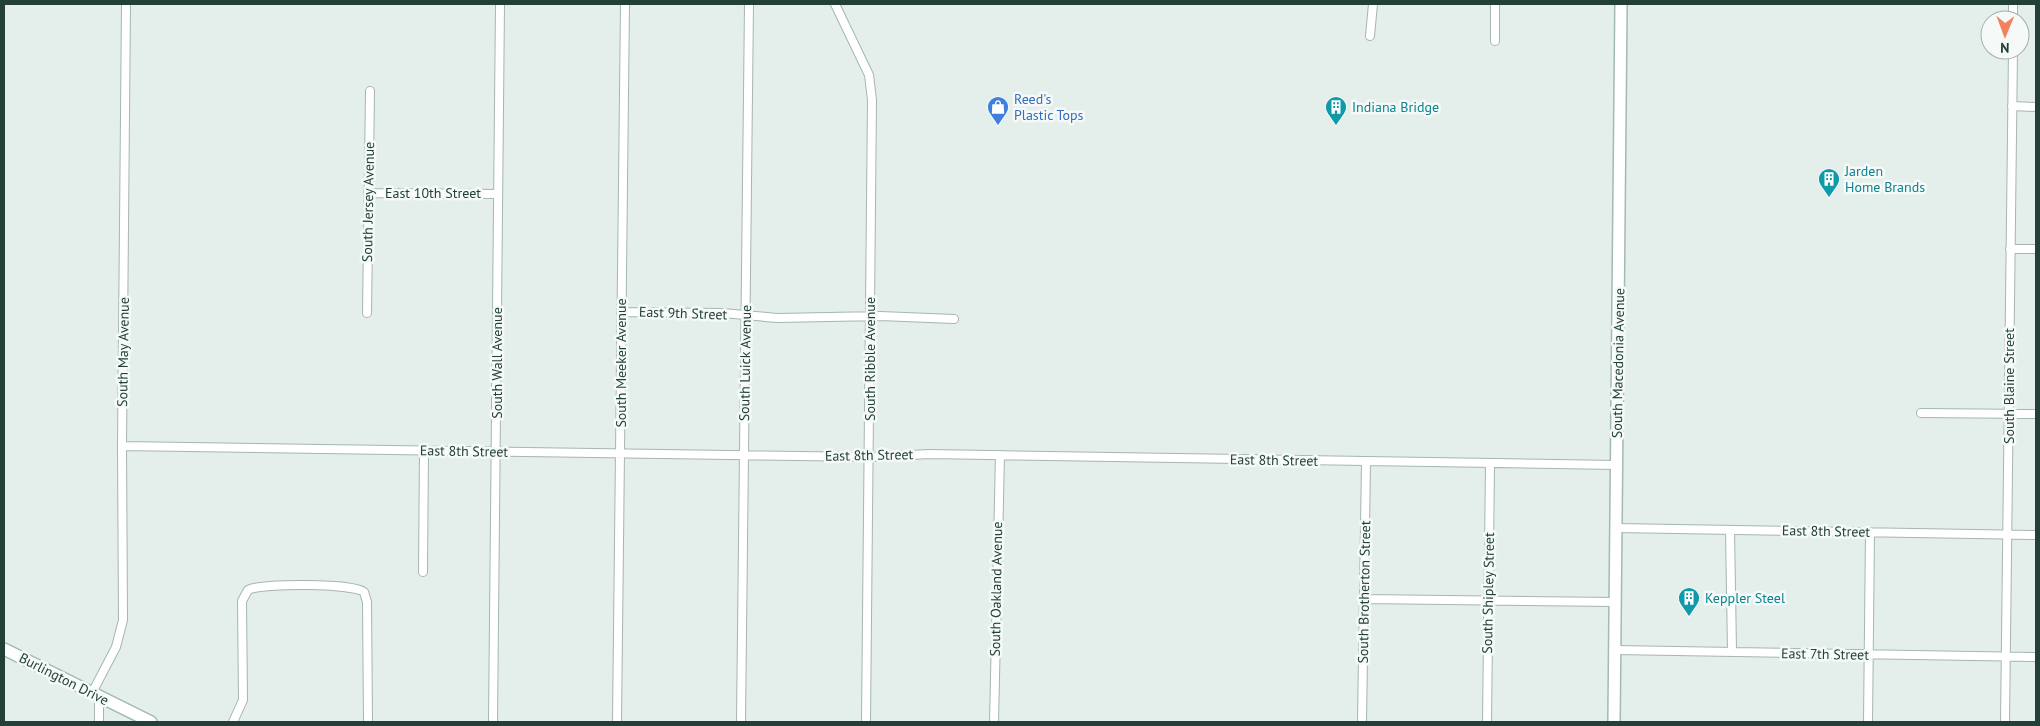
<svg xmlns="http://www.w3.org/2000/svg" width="2040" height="726" font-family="'PT Sans',sans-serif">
  <rect width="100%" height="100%" fill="#e4eeea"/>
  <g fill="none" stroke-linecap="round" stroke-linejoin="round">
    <g stroke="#a6b6b1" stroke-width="10">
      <path id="street" d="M835,4L869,75L872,100L866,722
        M1495,4V41
        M2013,20V4
        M1370,36L1373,4
        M2012,106L2036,107
        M368,193L498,194
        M2010,249H2036
        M621,312L723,313L777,318L880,316L954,319
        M367,313L370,91
        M1921,413L2036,414
        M122,446L870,457L930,454L1617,465
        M1616,528L2036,535
        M1730,530L1732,651
        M423,572L424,450
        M1364,599L1615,602
        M1615,650L2036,657
        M92,693L116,647L123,620L122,446L126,4
        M99,722V697
        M233,722L243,700L242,601L248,590C262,583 353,583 364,592L367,602L368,722
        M493,722L500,4
        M617,722L625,4
        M741,722L749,4
        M994,722L1000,455
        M1362,722L1366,462
        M1487,722L1490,464
        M1868,722L1870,532
        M2005,722L2013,50"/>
    </g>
    <g stroke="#a2bab2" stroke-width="14">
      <path id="secondary" d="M4,649L151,722
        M1614,722L1621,4"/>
    </g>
    <use href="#street" stroke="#fff" stroke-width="8"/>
    <use href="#secondary" stroke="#fff" stroke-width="11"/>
  </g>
  <defs>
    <g id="shop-pin" transform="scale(1.125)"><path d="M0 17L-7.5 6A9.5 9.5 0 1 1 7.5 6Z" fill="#3f7fe0" stroke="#f5faf8"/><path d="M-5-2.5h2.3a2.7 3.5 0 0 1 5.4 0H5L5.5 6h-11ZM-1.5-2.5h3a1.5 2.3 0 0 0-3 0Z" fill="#fff"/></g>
    <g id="building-pin" transform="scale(1.125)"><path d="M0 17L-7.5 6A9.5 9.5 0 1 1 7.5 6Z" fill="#0f9aa8" stroke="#f5faf8"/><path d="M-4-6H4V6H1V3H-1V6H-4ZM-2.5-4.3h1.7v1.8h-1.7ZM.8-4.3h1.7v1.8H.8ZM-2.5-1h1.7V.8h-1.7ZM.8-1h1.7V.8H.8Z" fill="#fff"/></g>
  </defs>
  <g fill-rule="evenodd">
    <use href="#shop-pin" x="998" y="107"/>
    <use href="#building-pin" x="1336" y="107"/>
    <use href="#building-pin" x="1829" y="179"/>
    <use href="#building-pin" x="1689" y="598"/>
  </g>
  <g text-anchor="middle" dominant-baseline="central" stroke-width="5" stroke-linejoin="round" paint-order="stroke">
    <g font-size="14" fill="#366cbe" stroke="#f5faf8" text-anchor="start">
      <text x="1014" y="99">Reed's<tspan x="1014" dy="16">Plastic Tops</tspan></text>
    </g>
    <g font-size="14" fill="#0d838f" stroke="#f5faf8" text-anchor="start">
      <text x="1352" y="107">Indiana Bridge</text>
      <text x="1845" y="171">Jarden<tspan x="1845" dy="16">Home Brands</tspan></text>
      <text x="1705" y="598">Keppler Steel</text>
    </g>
    <g font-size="14" fill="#234038" stroke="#f5faf8">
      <text x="433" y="193">East 10th Street</text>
      <text transform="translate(368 202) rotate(-89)">South Jersey Avenue</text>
      <text transform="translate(683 313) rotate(2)">East 9th Street</text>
      <text transform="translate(123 352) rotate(-89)">South May Avenue</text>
      <text transform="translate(870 359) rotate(-90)">South Ribble Avenue</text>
      <text transform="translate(497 363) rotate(-90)">South Wall Avenue</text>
      <text transform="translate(621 363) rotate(-90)">South Meeker Avenue</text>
      <text transform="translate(745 363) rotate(-89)">South Luick Avenue</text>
      <text transform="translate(1618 363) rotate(-89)">South Macedonia Avenue</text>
      <text transform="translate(2009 386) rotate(-90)">South Blaine Street</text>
      <text transform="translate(464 451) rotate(1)">East 8th Street</text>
      <text transform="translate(869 455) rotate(-1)">East 8th Street</text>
      <text transform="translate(1274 460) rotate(1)">East 8th Street</text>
      <text transform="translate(1826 531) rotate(1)">East 8th Street</text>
      <text transform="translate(996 589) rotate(-89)">South Oakland Avenue</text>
      <text transform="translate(1364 592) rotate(-89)">South Brotherton Street</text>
      <text transform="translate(1488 593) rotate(-89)">South Shipley Street</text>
      <text transform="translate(1825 654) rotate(1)">East 7th Street</text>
      <text transform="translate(64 679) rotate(27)">Burlington Drive</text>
    </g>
  </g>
  <rect width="2040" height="726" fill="none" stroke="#234038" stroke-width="10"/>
  <g transform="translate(2005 35) rotate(181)"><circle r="24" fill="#f5faf8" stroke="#a1b0ab"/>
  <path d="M0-4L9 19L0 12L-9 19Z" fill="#f4825c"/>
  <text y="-8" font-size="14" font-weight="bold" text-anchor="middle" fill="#234038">N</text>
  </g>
</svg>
